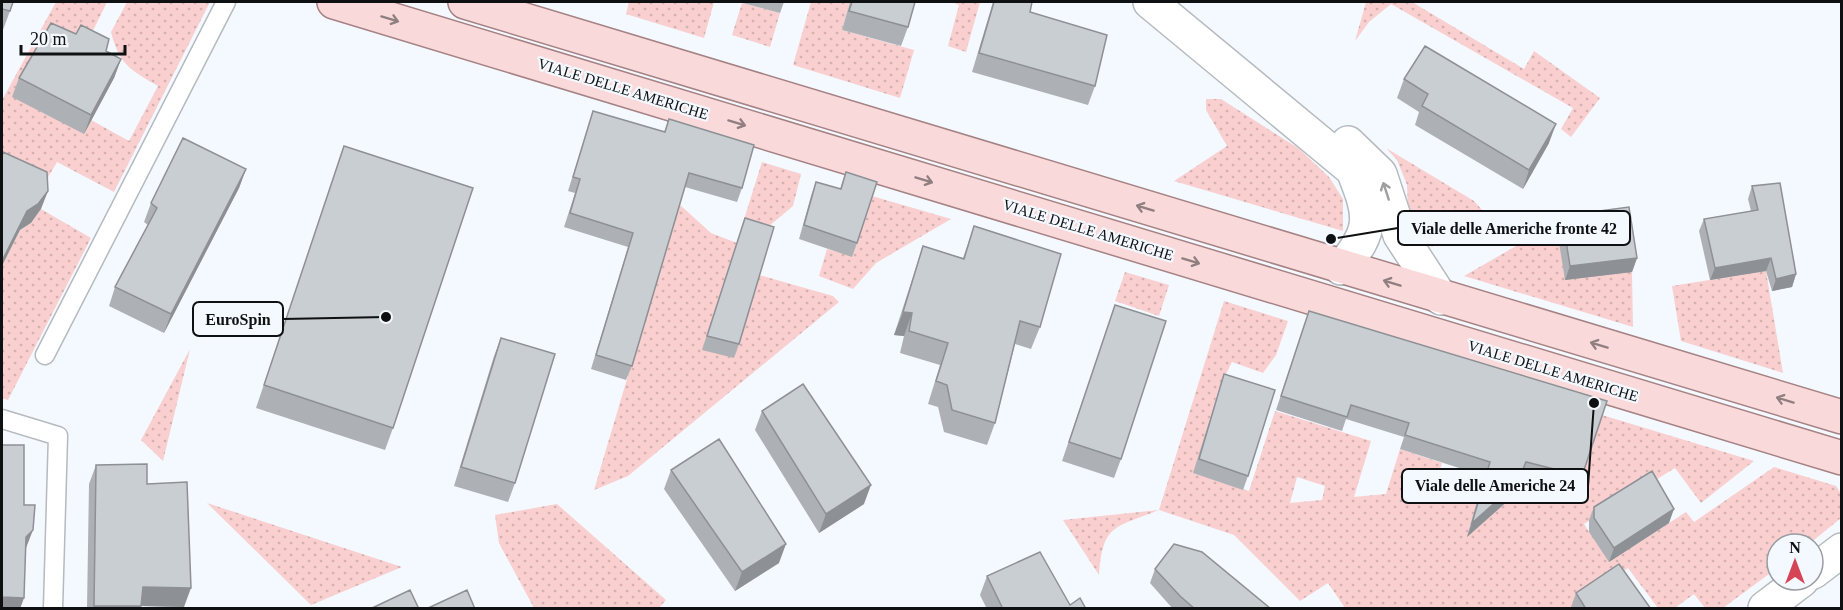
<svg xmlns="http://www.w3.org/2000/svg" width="1843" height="610" font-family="Georgia,serif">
  <defs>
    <pattern id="grass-dots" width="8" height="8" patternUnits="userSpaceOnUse" patternTransform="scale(1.5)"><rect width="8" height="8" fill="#f9cfcf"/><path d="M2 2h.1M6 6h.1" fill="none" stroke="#d4b1b1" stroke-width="1.8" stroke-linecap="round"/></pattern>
  </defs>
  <rect width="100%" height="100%" fill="#f4f9ff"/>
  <path fill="url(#grass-dots)" fill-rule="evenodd" d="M56,2H107L84,49L91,120L129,141L158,86C130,70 119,64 111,32L127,2H210L114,192L57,162L40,191L2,174V100Z
    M629,2H714L704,38L626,14Z
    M811,2H850L842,30L914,50L900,98L793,65Z
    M952,2H980L966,52L948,46L959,5Z
    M1366,2H1412L1524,69L1534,51L1600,98L1571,137L1561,129L1573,108L1391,4L1369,22L1355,41Z
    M742,3L780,13L770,47L732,35Z
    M1206,99H1221L1298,148L1329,177L1343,199V231L1174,181L1227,146L1206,110Z
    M1386,148L1474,201L1483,211L1432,247L1408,210L1407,185L1397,160Z
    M762,162L801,174L793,206L756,237L740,232Z
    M872,196L951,219L876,263L853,289L819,276L827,249L852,256Z
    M679,204L711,233L737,243L759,275L833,296L839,302L628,476L594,490Z
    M41,209L91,238L8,400L2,398V266L20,230L31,223Z
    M1556,223L1557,230L1632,272L1633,327L1464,276Z
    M1766,271L1783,373L1681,341L1672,286Z
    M1125,272L1169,285L1159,316L1115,301Z
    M1224,301L1288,321L1276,355L1263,373L1232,362L1219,388L1194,473L1249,491L1275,411L1371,441L1354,497L1386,494L1400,449L1442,463L1433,491L1481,487L1475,512L1519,482L1552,491L1602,415L1754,461L1701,503L1675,468L1584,524L1592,536L1632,547L1686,512L1694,522L1774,467L1836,486L1842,495L1841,518L1809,544H1777V568L1723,608H1705L1694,594L1675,608H1658L1628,568L1569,608H1345L1328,583L1300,601L1234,535L1159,510C1115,528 1103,523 1099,575L1063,520L1159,510ZM1297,477L1325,486L1322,500L1290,503Z
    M190,349L163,461L141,440Z
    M207,503L402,567L311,605Z
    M557,504L666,600L659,608H534L499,543L495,515Z"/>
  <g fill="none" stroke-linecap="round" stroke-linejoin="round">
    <g stroke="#b5babf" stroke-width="21">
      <path id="service" d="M45,355L226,2
        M2,419L58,436L53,608"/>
    </g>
    <g stroke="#b5babf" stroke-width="36">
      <path id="minor" d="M1150,2L1353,170C1371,215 1375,230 1341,268
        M1348,143L1380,174L1400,235L1441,298
        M1813,572L1842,550
        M1765,608L1802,580"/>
    </g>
    <g stroke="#a58283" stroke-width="36">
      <path id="primary" d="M334,2L1842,458
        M465,2L1842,417"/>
    </g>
    <use href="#service" stroke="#fff" stroke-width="18"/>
    <use href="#minor" stroke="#fff" stroke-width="33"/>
    <use href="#primary" stroke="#fad9da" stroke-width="33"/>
  </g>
  <path fill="#adb1b5" d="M2,2L10,11L3,30H2Z
    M739,2H784L780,13Z
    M850,2H915L908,27L901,46L842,30Z
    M993,2H1032L1030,12L1095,86L1088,105L972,72Z
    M106,51L121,59L114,78L84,134L12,97L19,78Z
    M1404,79L1549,143L1523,189L1415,125L1419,112L1397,98Z
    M593,111L664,132L669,119L742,188L737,202L685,187L632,366L626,380L591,369L628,247L564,227L575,193L568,191Z
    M344,146L393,428L385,450L256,408Z
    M246,169L239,188L164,333L109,306L115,287L148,225L144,222L151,203Z
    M846,172L857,243L852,257L799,239L811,196L816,182L840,189Z
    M1752,186L1796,274L1792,287L1772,291L1766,271L1710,280L1699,231L1704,219L1751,211L1748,199Z
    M1562,216L1637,258L1632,272L1565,280L1557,230Z
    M745,218L739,344L734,358L702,350Z
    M974,226L1040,327L1031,349L1015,344L995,423L987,445L944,432L938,407L928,404L940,365L900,353L904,336L894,335L923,246L963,258Z
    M1115,305L1121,459L1114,478L1062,461Z
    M1304,325L1582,476L1577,490L1521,476L1512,497L1467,537L1484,476L1400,449L1404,437L1346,419L1342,431L1276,410Z
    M501,338L515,483L508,502L454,486L494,356Z
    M1224,374L1248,476L1243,490L1193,473Z
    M762,411L864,504L819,533L755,430Z
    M96,465L147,484L184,607L141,606L140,609H87L89,484Z
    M671,470L779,563L735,591L664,489Z
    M1594,507L1669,523L1609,562L1589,532V520Z
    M1155,569L1271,609H1173L1150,583Z
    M987,576L1070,605L1086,609H987L980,595Z
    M1576,593L1651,609H1572L1571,607Z"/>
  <path fill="#8d9094" d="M121,59L114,78L84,134L91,115Z
    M1556,124L1549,143L1523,189L1529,170Z
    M246,169L239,188L164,333L171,314Z
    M48,191L41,209L31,223L20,230L2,266V261L27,211Z
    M1637,258L1632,272L1565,280L1570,266Z
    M1771,258L1766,271L1710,280L1715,268Z
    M1796,274L1792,287L1772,291L1776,279Z
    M903,312L912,313L904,336L894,335Z
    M1526,462L1512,497L1467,537L1472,523Z
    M871,485L864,504L819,533L826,514Z
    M1674,509L1669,523L1609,562L1614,548Z
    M33,530L26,548V537Z
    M786,544L779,563L735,591L742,572Z
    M143,587L191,588L184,607L141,606L140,609H93L94,606Z
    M2,597L24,598L20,609H2Z"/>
  <path fill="#c9ced3" stroke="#8d9094" stroke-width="1.5" d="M2,2H13L10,11L2,9Z
    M852,2H915L908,27L849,11Z
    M994,2H1032L1030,12L1107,35L1095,86L979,53Z
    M51,23L76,34L81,25L109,39L106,51L121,59L91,115L19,78Z
    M1425,46L1556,124L1529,170L1422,106L1428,94L1404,79Z
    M593,111L665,132L669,119L754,145L742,188L689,173L632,366L596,355L633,233L570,213L580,179L573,177Z
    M183,138L246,169L171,314L115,287L157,208L151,203Z
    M344,146L473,188L393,428L264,385Z
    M3,152L47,172L48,191L38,204L27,211L2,261V157Z
    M846,172L877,182L857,243L804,225L816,182L841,189Z
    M1780,183L1796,274L1776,279L1771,258L1715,268L1704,219L1758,210L1752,186Z
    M1629,207L1637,258L1570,266L1562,216Z
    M745,218L774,227L739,344L707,336Z
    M974,226L1061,254L1040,327L1020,321L995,423L952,410L947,385L936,381L948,343L909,331L912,313L903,312L923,246L964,259Z
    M1115,305L1166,321L1121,459L1069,442Z
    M1309,311L1607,401L1582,476L1526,462L1517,483L1472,523L1490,462L1405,435L1409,423L1351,405L1347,417L1281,396Z
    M501,338L555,354L515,483L461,467Z
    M1224,374L1275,390L1248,476L1199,459Z
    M803,384L871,485L826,514L762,411Z
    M719,439L786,544L742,572L671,470Z
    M2,445H24V505H35L33,530L26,537L24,598L2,597Z
    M147,464V484L187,482L191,588L143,587L141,606H94L96,465Z
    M1652,471L1674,509L1614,548L1594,518V507Z
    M1174,544L1202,552L1271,609H1195L1180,596L1155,569Z
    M1040,552L1070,605L1080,598L1086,609H1003L987,576Z
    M1619,564L1651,609H1586L1576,593Z
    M410,590L419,609H370Z
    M467,590L475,609H426Z"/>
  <defs><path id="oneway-shaft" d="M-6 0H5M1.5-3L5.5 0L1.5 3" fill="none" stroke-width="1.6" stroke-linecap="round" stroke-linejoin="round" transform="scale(1.5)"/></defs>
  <g stroke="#907f80">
    <use href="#oneway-shaft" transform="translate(390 19) rotate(17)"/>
    <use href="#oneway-shaft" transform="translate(737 123) rotate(17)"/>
    <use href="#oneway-shaft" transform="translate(924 180) rotate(17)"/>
    <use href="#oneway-shaft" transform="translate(1145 208) rotate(-163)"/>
    <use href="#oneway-shaft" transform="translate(1191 261) rotate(17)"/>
    <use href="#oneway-shaft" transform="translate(1392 283) rotate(-163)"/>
    <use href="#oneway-shaft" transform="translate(1599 345) rotate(-163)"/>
    <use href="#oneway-shaft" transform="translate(1785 400) rotate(-163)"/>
  </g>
  <use stroke="#9f9fa0" href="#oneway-shaft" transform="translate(1386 191) rotate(-108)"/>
  <g text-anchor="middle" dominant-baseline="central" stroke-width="4.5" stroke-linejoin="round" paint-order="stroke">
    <g font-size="15" fill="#0e1011" stroke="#f4f9ff">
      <text transform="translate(623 89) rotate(17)">VIALE DELLE AMERICHE</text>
      <text transform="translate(1088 230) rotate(17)">VIALE DELLE AMERICHE</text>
      <text transform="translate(1553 371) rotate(17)">VIALE DELLE AMERICHE</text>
    </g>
  </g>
  <path fill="none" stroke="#0e1011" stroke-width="2" d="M1331 239L1398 228M386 317L283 319M1594 403L1588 486"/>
  <g fill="#0e1011" stroke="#f4f9ff" stroke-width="2">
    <circle cx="1331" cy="239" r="6"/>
    <circle cx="386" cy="317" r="6"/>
    <circle cx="1594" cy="403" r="6"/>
  </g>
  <g fill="#f4f9ff" stroke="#0e1011" stroke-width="2">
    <rect x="1398" y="211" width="232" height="34" rx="6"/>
    <rect x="193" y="302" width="90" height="34" rx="6"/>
    <rect x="1402" y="469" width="186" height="34" rx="6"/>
  </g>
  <g font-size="16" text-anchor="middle" font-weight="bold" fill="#0e1011">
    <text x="1514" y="234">Viale delle Americhe fronte 42</text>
    <text x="238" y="325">EuroSpin</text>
    <text x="1495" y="491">Viale delle Americhe 24</text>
  </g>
  <rect width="1843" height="610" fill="none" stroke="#0e1011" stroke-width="6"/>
  <g transform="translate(1795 562)"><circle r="28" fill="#f4f9ff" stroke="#989ca0" stroke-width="1.5"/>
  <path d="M0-4.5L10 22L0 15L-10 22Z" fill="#d54556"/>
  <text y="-9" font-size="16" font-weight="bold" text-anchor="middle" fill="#0e1011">N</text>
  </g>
  <path d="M21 45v9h104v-9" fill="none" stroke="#0e1011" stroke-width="3"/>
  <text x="30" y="45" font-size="18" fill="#0e1011" stroke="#f4f9ff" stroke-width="4.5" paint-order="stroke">20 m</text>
</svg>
